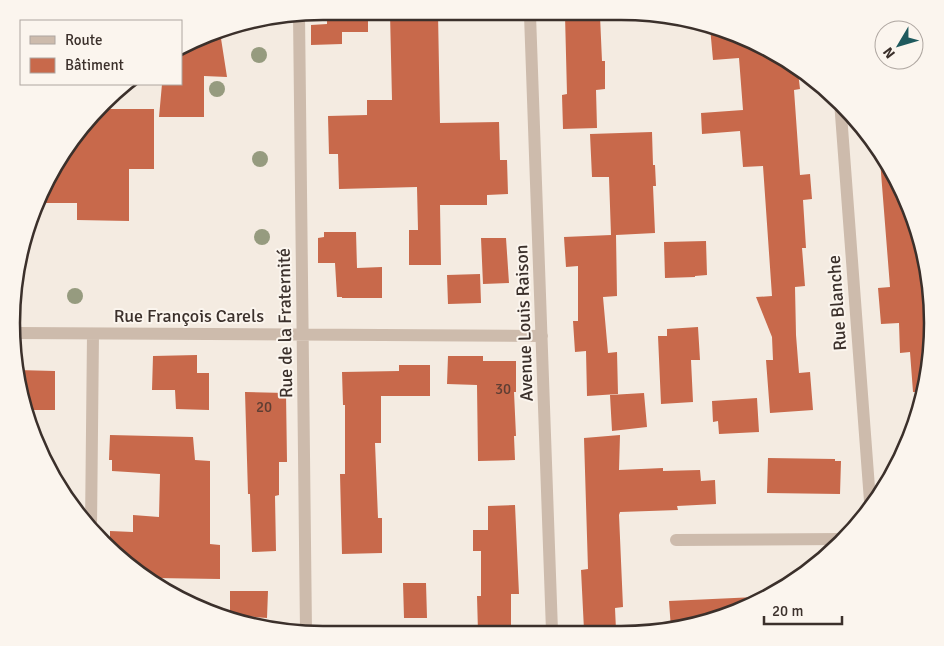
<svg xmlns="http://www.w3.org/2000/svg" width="944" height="646" font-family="Signika,sans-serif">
  <rect width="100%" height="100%" fill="#f4ebe1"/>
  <path fill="#c8694b" d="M327,11L368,12V32H342V44L311,45V25L327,24Z
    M390,13H438L440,123L499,122L500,160H507L508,194L487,195V205H440L441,265H409V230H418L417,187L339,189L338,154H329L328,116L367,115V100H392Z
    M565,15L600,16L602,61H605V89L596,90L597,128L563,129L562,95L567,94Z
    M710,27L759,44L798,72L800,89L794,90L800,175L810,174L812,199L803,200L806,248H802L805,286L795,287L796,335L799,373L810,372L813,410L770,413L766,360H773L772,337L756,297L772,296L763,166L743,167L740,131L702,134L701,113L743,110L739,58L713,60Z
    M220,32L227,77L204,76V117H159L162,84H181V50Z
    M99,109H154V169H129V221L77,220V203H36L88,118Z
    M652,132L653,165H655L656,186H653L655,233L616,235L617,296L603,297L608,353L617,352L618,394L587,396L586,351L575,352L573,321H578V266L566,267L564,237L611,235L609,177H592L590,134Z
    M880,160L909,204L931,313L932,328L919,392H913L910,352L900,353L899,323L881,324L878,288L890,287Z
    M324,232H356L357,268L382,267V298H342V297H337L335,263H318V238L324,237Z
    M481,238H506L509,283L483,284Z
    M706,241L707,275L695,276V277L665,278L664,242Z
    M480,274L481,303L448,304L447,275Z
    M698,327L700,360H691L693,402L661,404L658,336H667V329Z
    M197,355V373H209V410L176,409L175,390H152L153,356Z
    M448,356H483V361H516V392H514L516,436H514L515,460L478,461L477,385L447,384Z
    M399,365H430V396H381V443H375L378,518H382V553L342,554L340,474H345V405H343L342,372L399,371Z
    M17,370L55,371V410H26L17,384Z
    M245,392L286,393L287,462H279V495L275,496L276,551L252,552L250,494H248Z
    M644,393L647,427L612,431L610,395Z
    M757,398L759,432L719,434L718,421L713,422L712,401Z
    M110,435L193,437L195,460L210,461V544L220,545V579L155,578L110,548V531L133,532V515L159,517L160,474L112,471V460H109Z
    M620,435L619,470L663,468V471L700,470L701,481L715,480L716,504L677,506L678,510L620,512L619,515L623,607L615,608L616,630H584L581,570L588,569L584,438Z
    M768,458L835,459V461H841L840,494L767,493Z
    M515,505L519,594H511V632H478L477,596H481V551H473V530H488V506Z
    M403,583H426L427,618H404Z
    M230,591H268L267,618L230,615Z
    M756,597L757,603L682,629H671L669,601Z"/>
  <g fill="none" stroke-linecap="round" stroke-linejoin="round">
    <path stroke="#cdbbac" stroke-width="12" d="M299,14L306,631
      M530,15L552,631
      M840,101L870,501
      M16,333L542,336
      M91,527L93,334
      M676,540L844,539"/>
  </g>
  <g fill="#969b7f">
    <circle cx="259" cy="55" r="8"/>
    <circle cx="217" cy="89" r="8"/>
    <circle cx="260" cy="159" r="8"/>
    <circle cx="262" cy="237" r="8"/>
    <circle cx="75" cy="296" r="8"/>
  </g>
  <g text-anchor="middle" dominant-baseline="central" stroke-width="4" stroke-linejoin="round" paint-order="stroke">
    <g font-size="15" fill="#5e3e33">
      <text x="503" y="389">30</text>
      <text x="264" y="407">20</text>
    </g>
    <g font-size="18" fill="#3b302b" stroke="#fbf5ee">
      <text transform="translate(837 303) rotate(-94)">Rue Blanche</text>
      <text x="189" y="316">Rue François Carels</text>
      <text transform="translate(285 323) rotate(-91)">Rue de la Fraternité</text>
      <text transform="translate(524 323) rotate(-92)">Avenue Louis Raison</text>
    </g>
  </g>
  <path d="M0 0H944V646H0ZM323 20H621A303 303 0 0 1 924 323V323A303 303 0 0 1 621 626H323A303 303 0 0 1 20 323V323A303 303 0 0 1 323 20Z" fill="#fbf5ee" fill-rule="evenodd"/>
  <path fill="none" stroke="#3b302b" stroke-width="2.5" d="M323 20H621A303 303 0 0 1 924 323V323A303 303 0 0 1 621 626H323A303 303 0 0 1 20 323V323A303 303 0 0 1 323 20Z"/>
  <rect x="20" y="20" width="162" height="65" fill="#fbf5ee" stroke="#aea6a0"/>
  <rect x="30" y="36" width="25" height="8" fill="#cdbbac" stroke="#aea6a0"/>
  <text x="65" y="45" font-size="15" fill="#3b302b">Route</text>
  <rect x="30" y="58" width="25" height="15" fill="#c8694b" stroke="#aea6a0"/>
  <text x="65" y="70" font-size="15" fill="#3b302b">Bâtiment</text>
  <g transform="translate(899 45) rotate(232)"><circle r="24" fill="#fbf5ee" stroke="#aea6a0"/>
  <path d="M0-4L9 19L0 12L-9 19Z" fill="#1f5a5e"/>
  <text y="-8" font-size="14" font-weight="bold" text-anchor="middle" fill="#3b302b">N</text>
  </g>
  <path d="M764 616v8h78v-8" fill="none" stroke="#3b302b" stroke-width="2.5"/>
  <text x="772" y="616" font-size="15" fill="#3b302b" stroke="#fbf5ee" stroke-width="4" paint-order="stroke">20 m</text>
</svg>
